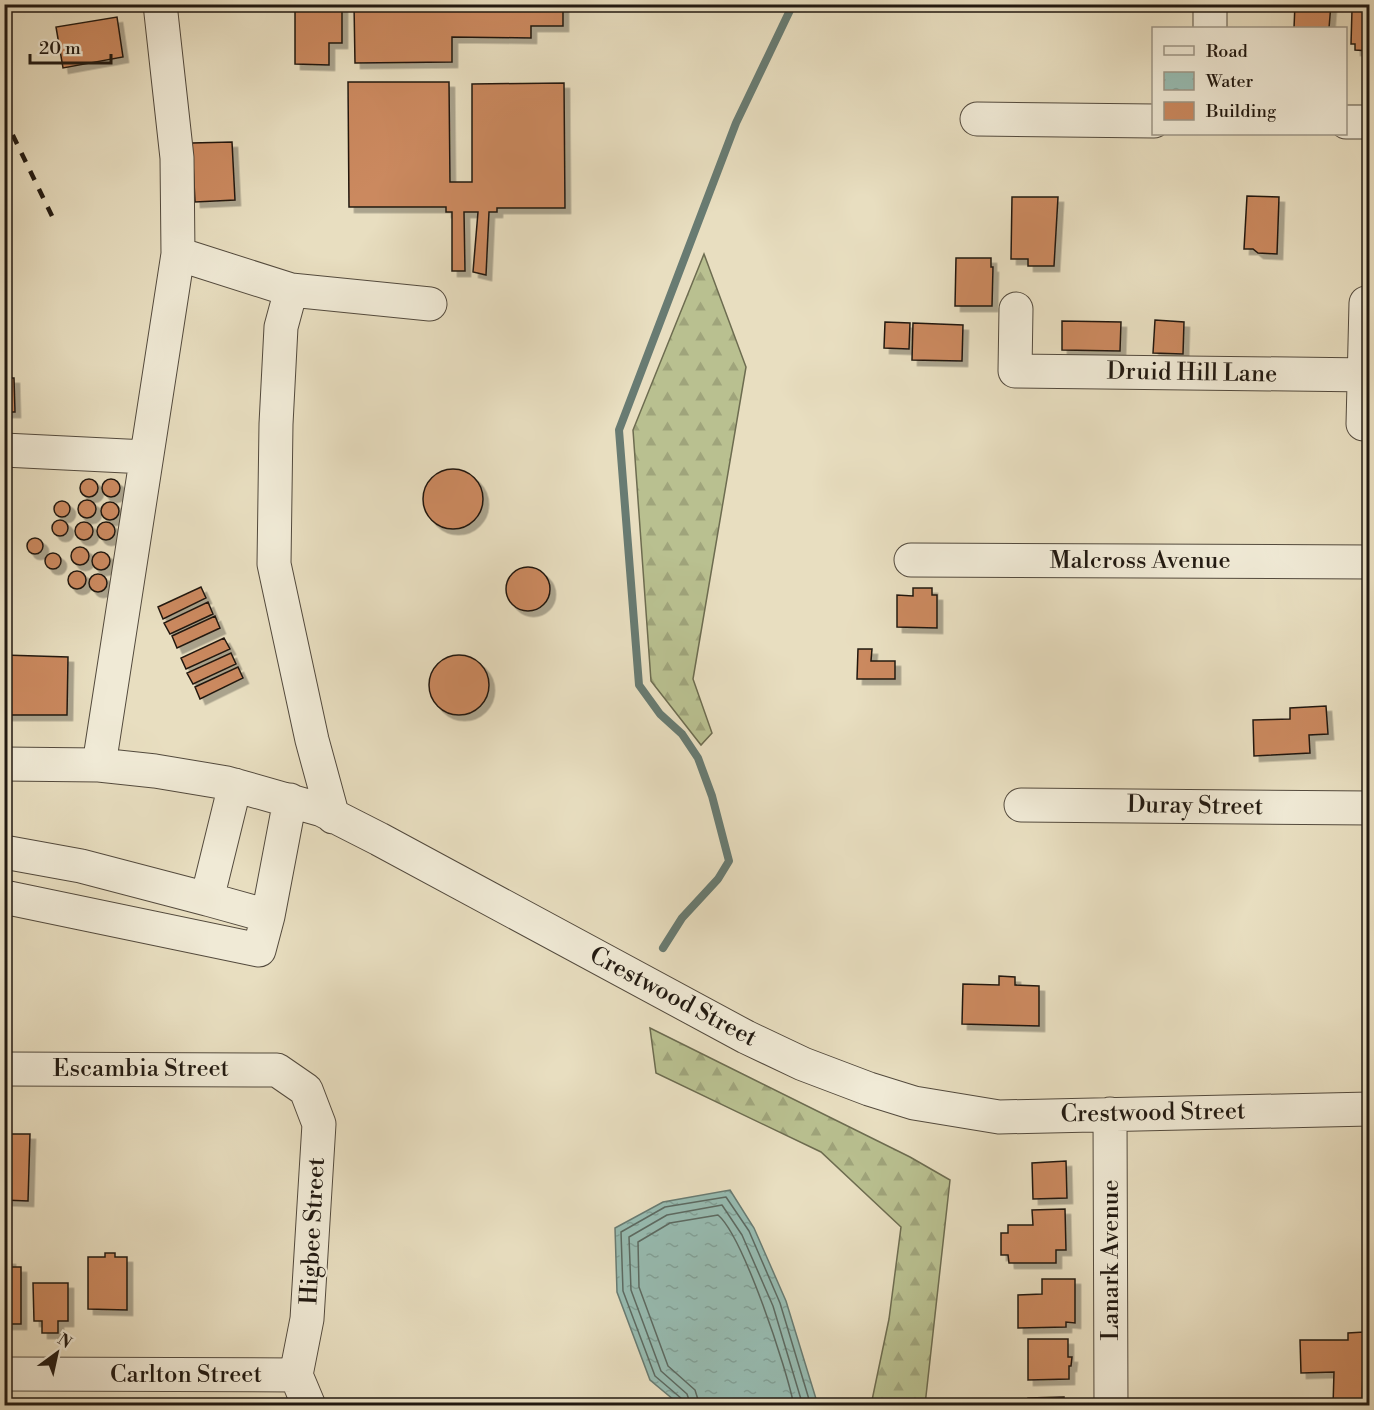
<svg xmlns="http://www.w3.org/2000/svg" width="1374" height="1410" font-family="'Libre Bodoni',serif">
  <defs>
    <pattern id="forest-firs" width="22" height="20" patternUnits="userSpaceOnUse" patternTransform="scale(1.5)"><rect width="22" height="20" fill="#b9c090"/><path d="M5 1l3.5 6h-7zM16 11l3.5 6h-7z" fill="#9fa47b"/></pattern>
    <pattern id="water-ripples" width="26" height="14" patternUnits="userSpaceOnUse" patternTransform="scale(1.5)"><rect width="26" height="14" fill="#97bcb2"/><path d="M2 4q2-2 4 0t4 0M15 11q2-2 4 0t4 0" fill="none" stroke="#82a198"/></pattern>
    <filter id="shadow"><feDropShadow dx="5.5" dy="5.5" stdDeviation="0" flood-color="#0004"/></filter>
  </defs>
  <rect width="100%" height="100%" fill="#e8dec0"/>
  <filter id="stains"><feTurbulence type="fractalNoise" baseFrequency=".00333" numOctaves="4"/><feColorMatrix values="0 0 0 0 .2 0 0 0 0 .09 0 0 0 0 .02 0 0 0 .5 -.17"/></filter>
  <radialGradient id="worn" r=".72"><stop offset=".6" stop-color="#630" stop-opacity="0"/><stop offset="1" stop-color="#630" stop-opacity=".3"/></radialGradient>
  <path fill="url(#forest-firs)" stroke="#6d6c50" stroke-width="1.5" d="M704,254L746,367L693,679L712,733L701,745L651,681L633,430Z
    M650,1028L910,1157L950,1180L925,1405H871L889,1319L901,1227L821,1152L656,1073Z"/>
  <path fill="url(#water-ripples)" stroke="#687b72" stroke-width="1.5" d="M730,1190L754,1228L786,1301L817,1402L816,1405H680L650,1380L617,1292L615,1228L663,1202Z"/>
  <g fill="none" stroke-linecap="round" stroke-linejoin="round">
    <path stroke="#5c6a62" stroke-width="1.5" d="M683,1406L682,1399L655,1376L623,1291L621,1232L665,1207L726,1197L749,1231L780,1303L811,1406
      M691,1406L687,1394L661,1371L631,1290L629,1237L667,1215L722,1205L742,1235L773,1306L803,1406
      M700,1406L695,1390L668,1366L639,1287L638,1242L670,1223L718,1215C743,1236 787,1369 794,1406"/>
    <path stroke="#687b72" stroke-width="8" d="M663,948L682,918L718,879L729,861L712,796L698,758L682,734L660,714L639,685L619,430L736,123L793,4"/>
  </g>
  <path fill="#cb895f" stroke="#211911" stroke-width="1.5" filter="url(#shadow)" d="M295,4H342V43H329V65L295,64Z
    M354,4H563V26H531V38L452,37V62L355,63Z
    M1295,4H1331L1329,28H1294Z
    M1352,10H1370V51L1355,50V44H1351Z
    M117,17L123,57L63,68L56,27Z
    M348,82H449L450,182H472V84L564,83L565,208H497V212H489L486,275L473,272L478,212H464L465,271H452V212H446V207H349Z
    M232,142L235,200L195,202L192,143Z
    M1247,196L1279,197L1277,254L1258,253L1253,249H1244Z
    M1012,197H1058L1054,266H1028V259H1011Z
    M956,258H991V267H993L992,306H955Z
    M1155,320L1184,322L1183,354L1153,353Z
    M1062,321L1121,322L1120,351L1062,350Z
    M885,322L910,323L909,349L884,348Z
    M913,323L963,325L962,361L912,360Z
    M4,378H14L15,412H4Z
    M423 499a30 30 0 1 1 60 0a30 30 0 1 1-60 0Z
    M80 488a9 9 0 1 1 18 0a9 9 0 1 1-18 0Z
    M102 488a9 9 0 1 1 18 0a9 9 0 1 1-18 0Z
    M78 509a9 9 0 1 1 18 0a9 9 0 1 1-18 0Z
    M54 509a8 8 0 1 1 16 0a8 8 0 1 1-16 0Z
    M101 511a9 9 0 1 1 18 0a9 9 0 1 1-18 0Z
    M52 528a8 8 0 1 1 16 0a8 8 0 1 1-16 0Z
    M75 531a9 9 0 1 1 18 0a9 9 0 1 1-18 0Z
    M97 531a9 9 0 1 1 18 0a9 9 0 1 1-18 0Z
    M27 546a8 8 0 1 1 16 0a8 8 0 1 1-16 0Z
    M71 556a9 9 0 1 1 18 0a9 9 0 1 1-18 0Z
    M92 561a9 9 0 1 1 18 0a9 9 0 1 1-18 0Z
    M45 561a8 8 0 1 1 16 0a8 8 0 1 1-16 0Z
    M506 589a22 22 0 1 1 44 0a22 22 0 1 1-44 0Z
    M68 580a9 9 0 1 1 18 0a9 9 0 1 1-18 0Z
    M89 583a9 9 0 1 1 18 0a9 9 0 1 1-18 0Z
    M201,587L206,598L163,619L158,607Z
    M913,588H932V595H937V628L897,627V595L913,596Z
    M208,602L213,614L170,634L164,623Z
    M215,616L220,628L177,648L172,636Z
    M224,638L230,649L186,669L181,658Z
    M858,649H872L871,661H895V679H857Z
    M231,653L236,664L193,684L187,673Z
    M4,655L68,657L67,715H4Z
    M429 685a30 30 0 1 1 60 0a30 30 0 1 1-60 0Z
    M238,667L243,678L200,699L195,687Z
    M1326,706L1328,734L1309,735L1310,753L1254,756L1253,720L1290,719V708Z
    M999,976L1015,977V985L1039,986V1026L962,1024L963,984L999,985Z
    M4,1134H30L28,1201L4,1200Z
    M1066,1161L1067,1198L1033,1199L1032,1163Z
    M1065,1209L1066,1250H1056V1263H1009L1008,1255H1001V1233H1008V1225H1033L1032,1210Z
    M105,1253H115V1257H127V1310L88,1309V1257H105Z
    M4,1259H10L11,1267H21V1324H4Z
    M1042,1279H1075V1323L1066,1322V1327L1018,1328V1295L1042,1294Z
    M33,1283H68V1321H58V1333H42V1321H34Z
    M1364,1332L1365,1372H1363L1362,1406H1333L1334,1372L1301,1373L1300,1340H1348V1333Z
    M1028,1339H1068V1357H1072L1071,1366H1069V1379L1028,1380Z
    M1064,1397V1405L1075,1406H1028V1398Z"/>
  <g fill="none" stroke-linecap="round" stroke-linejoin="round">
    <g stroke="#534a3d" stroke-width="35">
      <path id="minor" d="M160,4L177,158L178,254
        M1210,28V4
        M977,119L1154,121
        M1346,122H1370
        M1016,309L1015,371L1370,375
        M1363,424L1366,303
        M4,450L146,457
        M911,560L1370,562
        M4,764L99,765L155,771L227,783L322,810L379,839L746,1037L803,1064L869,1089L914,1103L999,1117L1370,1109
        M99,765L178,254L291,290
        M1021,805L1370,808
        M333,817L312,740L274,564L276,424L281,327L291,290L430,304
        M4,852L81,866L207,899L235,785
        M4,897L259,950L268,916
        M207,899L268,916L290,800
        M4,1069L277,1070L306,1090L319,1124L307,1319L296,1375L309,1406
        M1110,1114L1111,1406
        M4,1374L296,1375"/>
    </g>
    <use href="#minor" stroke="#f0ead6" stroke-width="33"/>
    <path stroke="#211911" stroke-width="4.5" stroke-dasharray="10 10" stroke-linecap="butt" d="M4,117L52,216"/>
  </g>
  <g text-anchor="middle" dominant-baseline="central" stroke-width="4.5" stroke-linejoin="round" paint-order="stroke">
    <g font-size="24" fill="#211911" stroke="#f0ead6">
      <text transform="translate(1192 373) rotate(1)">Druid Hill Lane</text>
      <text x="1140" y="561">Malcross Avenue</text>
      <text transform="translate(1195 806) rotate(1)">Duray Street</text>
      <text transform="translate(673 997) rotate(28)">Crestwood Street</text>
      <text x="141" y="1069">Escambia Street</text>
      <text transform="translate(1153 1113) rotate(-1)">Crestwood Street</text>
      <text transform="translate(313 1231) rotate(-87)">Higbee Street</text>
      <text transform="translate(1111 1260) rotate(-90)">Lanark Avenue</text>
      <text x="186" y="1375">Carlton Street</text>
    </g>
  </g>
  <rect width="1374" height="1410" fill="none" stroke="#e8dec0" stroke-width="24"/>
  <rect x="6" y="6" width="1362" height="1398" fill="none" stroke="#211911" stroke-width="3"/>
  <rect x="12" y="12" width="1350" height="1386" fill="none" stroke="#211911" stroke-width="1.5"/>
  <rect x="1152" y="27" width="195" height="108" fill="#f0ead6" stroke="#9d9687" stroke-width="1.5"/>
  <rect x="1164" y="46" width="30" height="9" fill="#f0ead6" stroke="#9d9687" stroke-width="1.5"/>
  <text x="1206" y="57" font-size="18" fill="#211911">Road</text>
  <rect x="1164" y="72" width="30" height="18" fill="url(#water-ripples)" stroke="#9d9687" stroke-width="1.5"/>
  <text x="1206" y="87" font-size="18" fill="#211911">Water</text>
  <rect x="1164" y="102" width="30" height="18" fill="#cb895f" stroke="#9d9687" stroke-width="1.5"/>
  <text x="1206" y="117" font-size="18" fill="#211911">Building</text>
  <g transform="translate(57 1353) rotate(33)" stroke="#f0ead6" stroke-width="4.5" paint-order="stroke">
  <path d="M0-4.5L10 22L0 15L-10 22Z" fill="#211911"/>
  <text y="-9" font-size="16" font-weight="bold" text-anchor="middle" fill="#211911">N</text>
  </g>
  <path d="M30 54v9h81v-9" fill="none" stroke="#211911" stroke-width="3"/>
  <text x="39" y="54" font-size="18" fill="#211911" stroke="#f0ead6" stroke-width="4.5" paint-order="stroke">20 m</text>
  <rect width="100%" height="100%" filter="url(#stains)"/>
  <rect width="100%" height="100%" fill="url(#worn)"/>
</svg>
